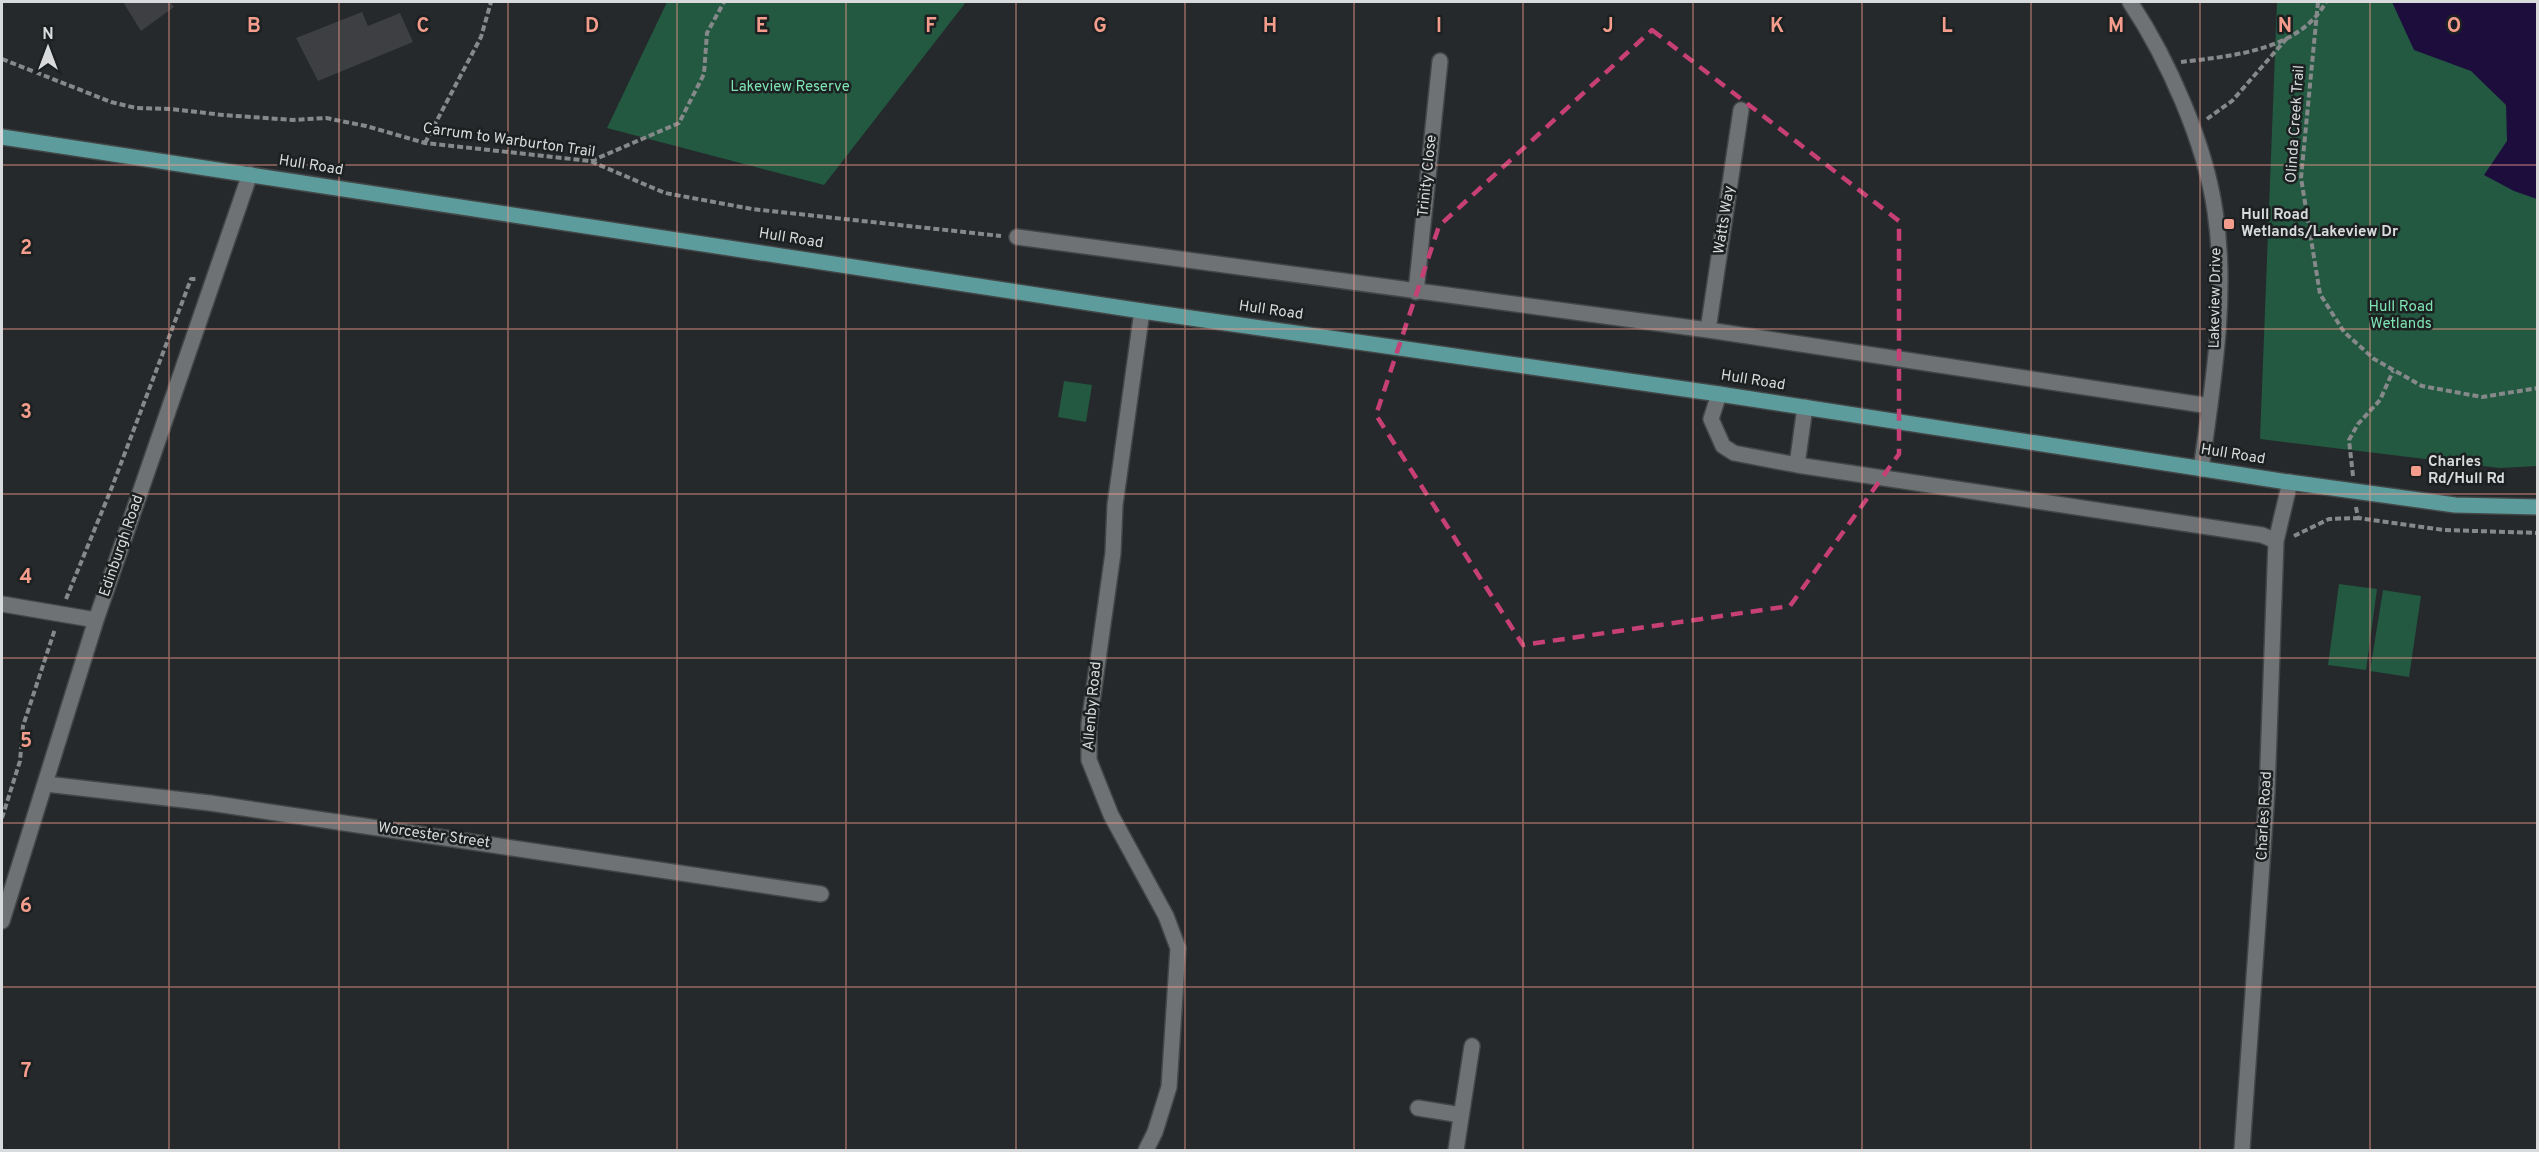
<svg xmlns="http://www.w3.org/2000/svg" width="2539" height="1152" font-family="Overpass,sans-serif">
  <rect width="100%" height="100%" fill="#25292b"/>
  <path fill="#235841" d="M667,2H966L824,185L607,128Z
    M2277,2H2537V466L2500,468L2260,439Z
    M1064,381L1092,385L1086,422L1058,417Z
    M2339,584L2377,589L2366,670L2328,665Z
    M2383,590L2421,596L2409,677L2370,671Z"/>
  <path fill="#1d0d3d" d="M2392,2H2537V199L2514,191L2484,175L2507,141L2506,105L2471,71L2414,50Z"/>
  <path fill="#3d3f42" d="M123,2H170L174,7L141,31Z
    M362,12L368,26L400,13L413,42L318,81L296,38Z"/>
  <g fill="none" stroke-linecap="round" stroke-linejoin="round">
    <g stroke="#434647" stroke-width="18">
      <path id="minor" d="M2130,2C2168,59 2205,143 2215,211C2228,296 2213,384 2201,469
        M1017,237L1708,330L2210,406
        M1416,292L1440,61
        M1142,311L1115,505L1113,553L1089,724V760L1111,815L1166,916L1178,948L1169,1087L1155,1132L1146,1150
        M1708,330L1741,110
        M1719,394L1711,419L1723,446L1734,453L1797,465L2262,535L2276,541
        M1797,465L1805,407
        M2,604L96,620
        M46,784L210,803L821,894
        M2,921L96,620L250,174
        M1418,1108L1461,1115
        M1456,1150L1472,1046
        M2242,1150L2267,792L2276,541L2290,482"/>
    </g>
    <g stroke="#434647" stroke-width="18">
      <path id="major" d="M2,137L1142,311L1719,394L2281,481L2455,505L2538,507"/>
    </g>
    <path stroke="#86898a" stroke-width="4" stroke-dasharray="6 3" stroke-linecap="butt" d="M2318,2L2301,178L2320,294L2344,332L2374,359L2422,386L2482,397L2538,388
      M2,59L111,102L136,108L171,109L223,115L293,120L326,118L366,126L425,143L590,161L665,193L752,209L1001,236
      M2181,62C2231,56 2299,51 2326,2
      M2207,119L2232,101L2288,37
      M425,143L481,37L491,2
      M591,161L679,123L704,74L707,33L724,2
      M2353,476L2349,440L2358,424L2380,400L2393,371
      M2356,507L2358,518L2444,530L2538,533
      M2294,536L2329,519L2358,518
      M66,599L112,487L191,279H196
      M2,818L20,761L23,726L55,629"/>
    <use href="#minor" stroke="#6e7274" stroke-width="15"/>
    <use href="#major" stroke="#5d9c9c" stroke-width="15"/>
  </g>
  <path fill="none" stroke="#c63f75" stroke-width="4.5" stroke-dasharray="12 8" stroke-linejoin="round" d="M1652,30L1899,221V454L1790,606L1523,645L1376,415L1439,226Z"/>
  <path fill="none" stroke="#f49d8c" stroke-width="1.5" stroke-opacity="0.55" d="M169,2V1150M339,2V1150M508,2V1150M677,2V1150M846,2V1150M1016,2V1150M1185,2V1150M1354,2V1150M1523,2V1150M1693,2V1150M1862,2V1150M2031,2V1150M2200,2V1150M2370,2V1150M2,165H2538M2,329H2538M2,494H2538M2,658H2538M2,823H2538M2,987H2538"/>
  <g fill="#f49d8c" stroke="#1c2021" stroke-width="2">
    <rect x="2223" y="218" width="12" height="12" rx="3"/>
    <rect x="2410" y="465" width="12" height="12" rx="3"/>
  </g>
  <g text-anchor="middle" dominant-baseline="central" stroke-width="5" stroke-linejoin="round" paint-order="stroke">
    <g font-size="15" fill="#7ee4b4" stroke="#1c2021">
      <text x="790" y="87">Lakeview Reserve</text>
      <text x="2401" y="307">Hull Road<tspan x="2401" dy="17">Wetlands</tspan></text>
    </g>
    <g font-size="15" fill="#d8dadb" stroke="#1c2021">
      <text transform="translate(2296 124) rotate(-86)">Olinda Creek Trail</text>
      <text transform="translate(509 141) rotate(8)">Carrum to Warburton Trail</text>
      <text transform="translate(311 166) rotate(9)">Hull Road</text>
      <text transform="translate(1428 176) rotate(-84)">Trinity Close</text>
      <text transform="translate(1725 220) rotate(-81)">Watts Way</text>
      <text transform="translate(791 239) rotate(9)">Hull Road</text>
      <text transform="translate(2216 298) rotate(-89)">Lakeview Drive</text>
      <text transform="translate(1271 311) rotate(8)">Hull Road</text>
      <text transform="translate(1753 381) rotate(9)">Hull Road</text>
      <text transform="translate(2233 455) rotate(9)">Hull Road</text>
      <text transform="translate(122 546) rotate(-71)">Edinburgh Road</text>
      <text transform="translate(1093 706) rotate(-85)">Allenby Road</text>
      <text transform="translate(2265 816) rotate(-87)">Charles Road</text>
      <text transform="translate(434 836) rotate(8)">Worcester Street</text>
    </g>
    <g font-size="15" font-weight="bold" fill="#d8dadb" stroke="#1c2021" text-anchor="start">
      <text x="2241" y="215">Hull Road<tspan x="2241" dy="17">Wetlands/Lakeview Dr</tspan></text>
      <text x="2428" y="462">Charles<tspan x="2428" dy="17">Rd/Hull Rd</tspan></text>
    </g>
  </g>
  <g font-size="20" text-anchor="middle" font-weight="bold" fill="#f49d8c" stroke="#1c2021" stroke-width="5" stroke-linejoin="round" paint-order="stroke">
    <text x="254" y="32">B</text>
    <text x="423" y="32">C</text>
    <text x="592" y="32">D</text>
    <text x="762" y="32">E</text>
    <text x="931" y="32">F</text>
    <text x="1100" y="32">G</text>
    <text x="1270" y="32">H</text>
    <text x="1439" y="32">I</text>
    <text x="1608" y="32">J</text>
    <text x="1777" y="32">K</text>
    <text x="1947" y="32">L</text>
    <text x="2116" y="32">M</text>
    <text x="2285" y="32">N</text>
    <text x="2454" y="32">O</text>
    <text x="26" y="254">2</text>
    <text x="26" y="418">3</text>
    <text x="26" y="583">4</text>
    <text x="26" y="747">5</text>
    <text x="26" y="912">6</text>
    <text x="26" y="1077">7</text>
  </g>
  <rect width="2539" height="1152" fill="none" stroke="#d8dadb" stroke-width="6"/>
  <g transform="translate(48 48)" stroke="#1c2021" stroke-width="4.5" paint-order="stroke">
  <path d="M0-4.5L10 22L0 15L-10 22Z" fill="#d8dadb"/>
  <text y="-9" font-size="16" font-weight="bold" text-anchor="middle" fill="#d8dadb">N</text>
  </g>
</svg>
